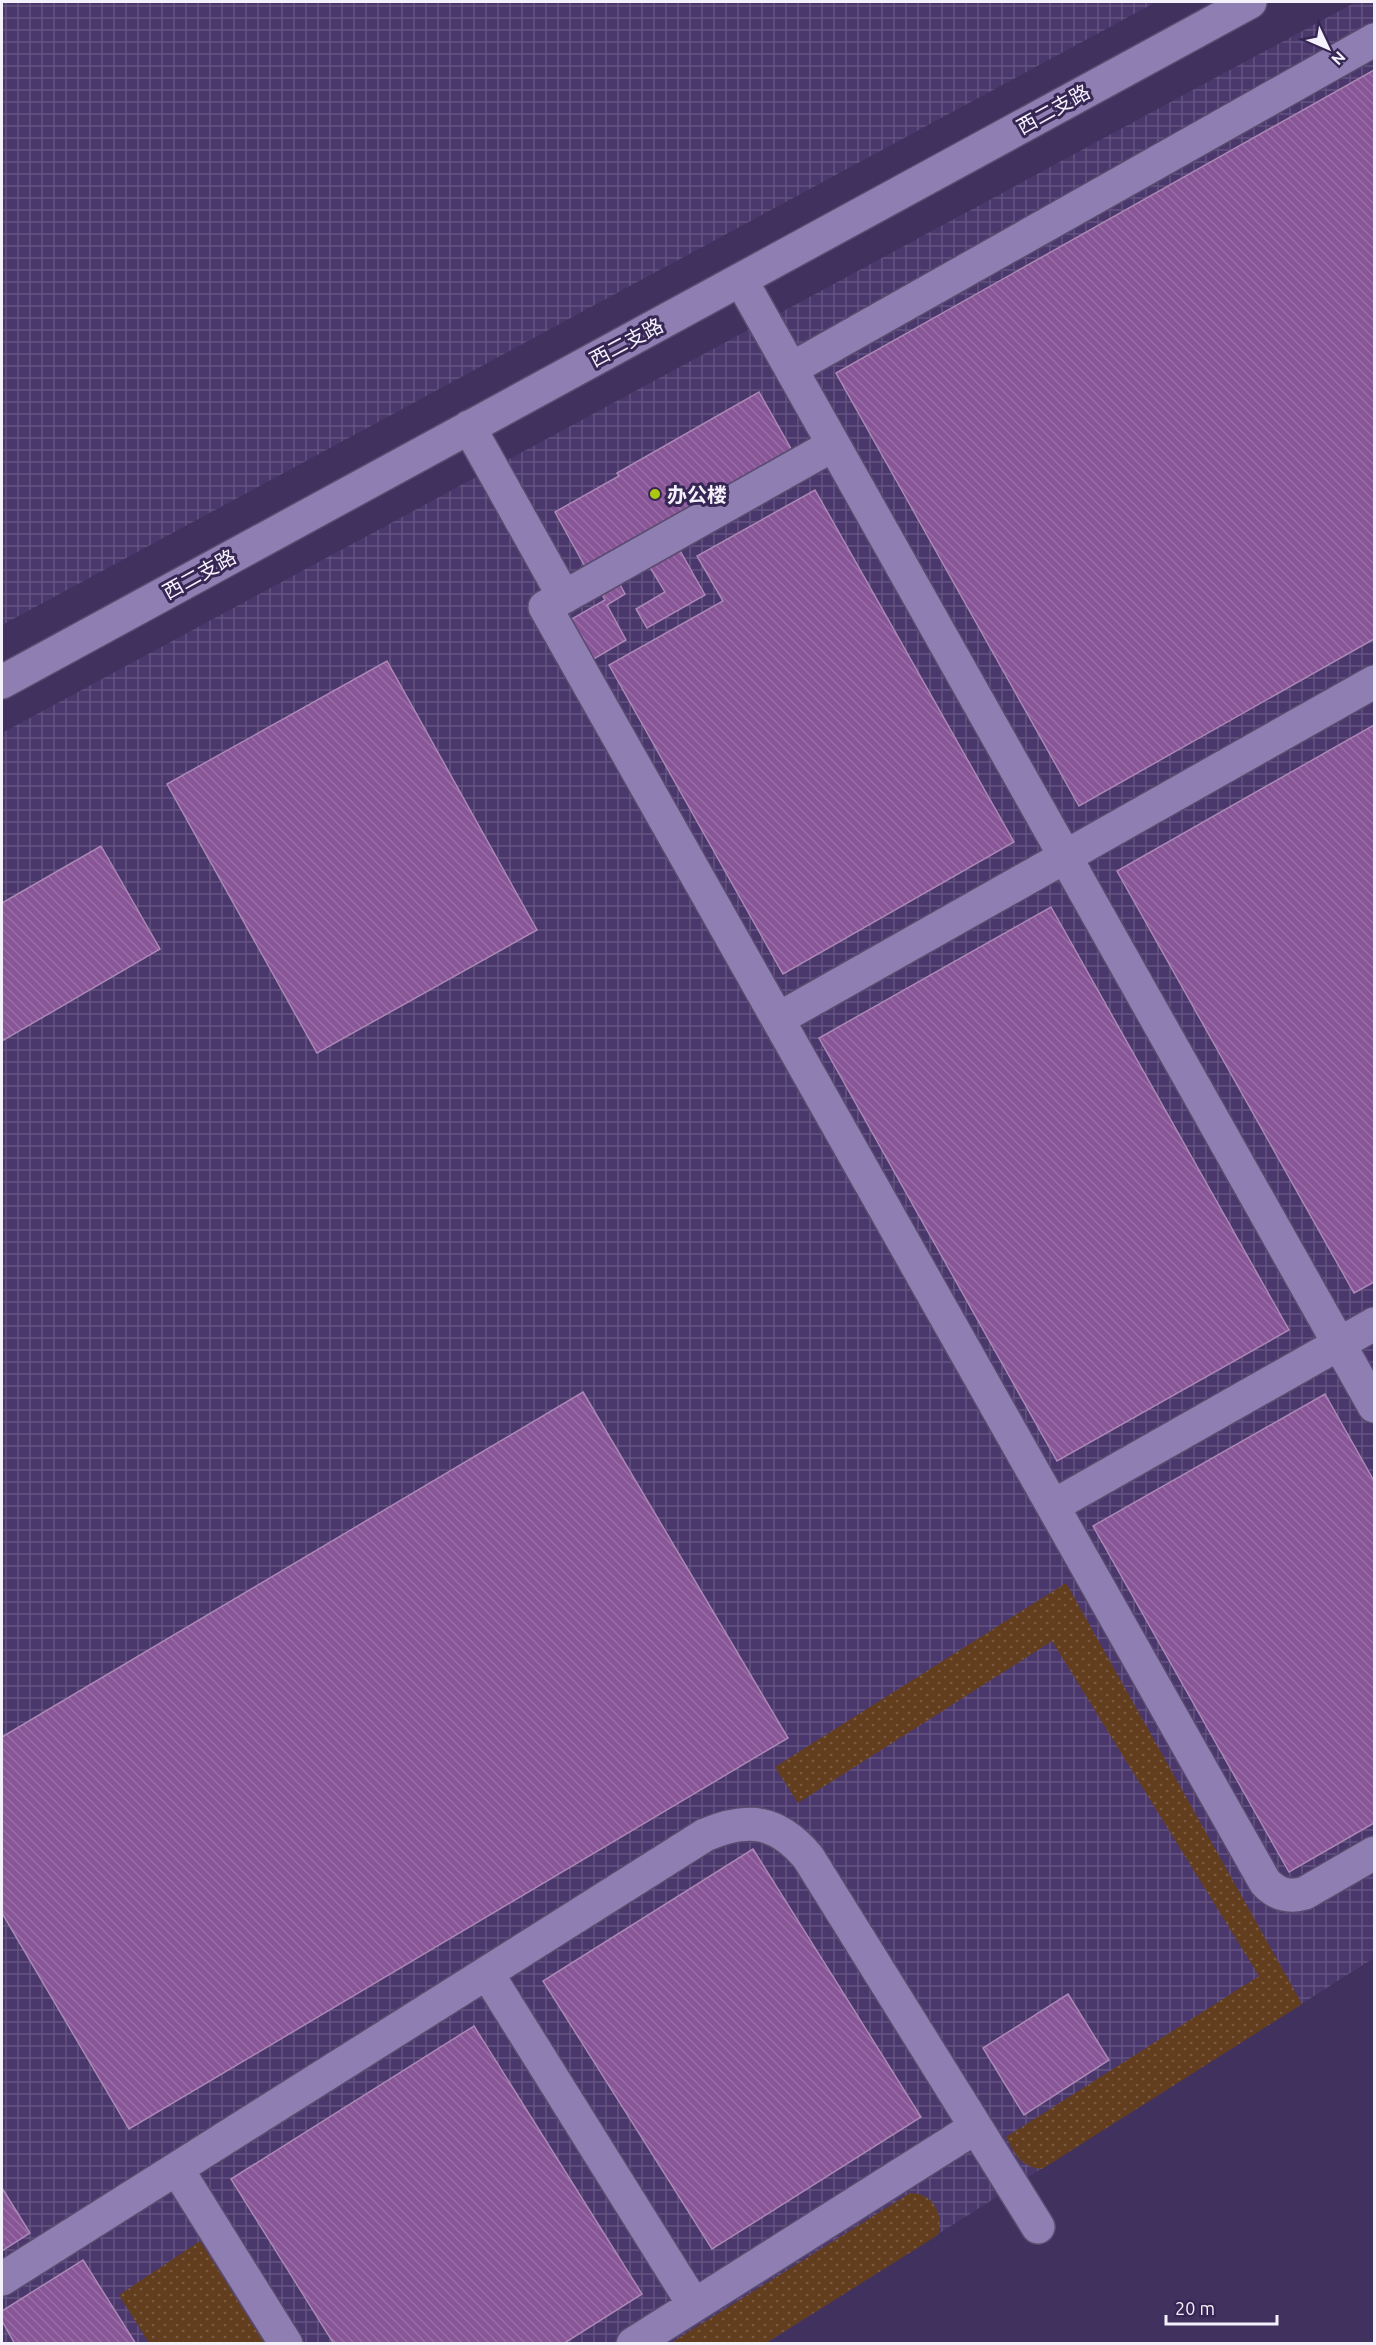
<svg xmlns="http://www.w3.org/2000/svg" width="1376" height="2345" font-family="Ubuntu,'Noto Sans SC',sans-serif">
  <defs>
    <pattern id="industrial-grid" width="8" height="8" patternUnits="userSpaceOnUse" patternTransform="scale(1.5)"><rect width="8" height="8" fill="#4a376b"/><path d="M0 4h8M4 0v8" fill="none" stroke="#655481"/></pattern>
    <pattern id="grass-dots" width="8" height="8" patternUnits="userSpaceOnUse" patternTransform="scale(1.5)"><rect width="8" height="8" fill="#633e1e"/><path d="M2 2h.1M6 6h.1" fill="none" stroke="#7a5a40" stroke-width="1.8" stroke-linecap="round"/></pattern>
    <pattern id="building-back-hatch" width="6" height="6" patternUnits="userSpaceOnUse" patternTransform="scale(1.5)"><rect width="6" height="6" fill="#885597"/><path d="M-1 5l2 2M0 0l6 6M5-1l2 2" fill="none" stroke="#996ea6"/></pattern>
  </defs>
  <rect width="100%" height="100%" fill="#41315e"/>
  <path fill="url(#industrial-grid)" d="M2,2H1156L2,625Z
    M1356,2H1374V1958L766,2343L2,2344V733Z"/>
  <path fill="url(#grass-dots)" d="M1066,1583L1302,2004L1042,2169C1019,2166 1016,2155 1006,2137L1259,1976L1052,1641L798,1803L775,1767Z
    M910,2193C933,2193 944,2214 938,2235L766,2343H671Z
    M200,2241L264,2343H149L119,2295Z"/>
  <path fill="url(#building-back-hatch)" stroke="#ac88b6" stroke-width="1.5" d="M1374,70V639L1079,806L836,373Z
    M759,392L794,454L587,570L555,512L619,476L617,473Z
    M815,490L1014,842L783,974L609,665L723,601L697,556Z
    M678,547L705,595L647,628L636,609L665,592L648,564Z
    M617,579L625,594L607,605L626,640L592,660L570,620L605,600L599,589Z
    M387,661L537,930L317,1053L167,784Z
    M1374,725V1282L1354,1293L1117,871Z
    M101,846L160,949L2,1041V903Z
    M1051,907L1289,1330L1057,1461L819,1038Z
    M583,1392L788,1738L129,2129L2,1913V1737Z
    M1325,1394L1374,1481V1823L1289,1872L1093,1526Z
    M753,1849L921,2117L712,2249L543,1981Z
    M1068,1994L1109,2060L1024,2115L983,2048Z
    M474,2026L642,2294L563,2344H334L231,2179Z
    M2,2188L30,2233L2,2251Z
    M83,2260L136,2344H15L2,2321V2311Z"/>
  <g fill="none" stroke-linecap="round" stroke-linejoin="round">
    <g stroke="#594b6f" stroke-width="36">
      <path id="minor" d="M741,280L1374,1406
        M791,369L1374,40
        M469,427L564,597L545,607L1265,1882C1276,1894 1289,1898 1305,1893L1374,1853
        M564,597L833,445
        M2,682L1250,2
        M778,1019L1374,682
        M1053,1506L1374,1324
        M487,1973L694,2305
        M177,2169L286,2344
        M2,2279L705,1835C748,1817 777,1820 808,1857L1038,2227
        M633,2344L976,2127"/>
    </g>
    <use href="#minor" stroke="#8e7eb2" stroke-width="33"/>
  </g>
  <circle fill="#adc60f" stroke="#362653" stroke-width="2" cx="655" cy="494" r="6"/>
  <g text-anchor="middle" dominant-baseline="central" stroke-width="6" stroke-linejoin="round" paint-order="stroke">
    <g font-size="20" fill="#f4f1fc" stroke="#362653">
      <text transform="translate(1053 109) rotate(-29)">西二支路</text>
      <text transform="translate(626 342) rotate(-28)">西二支路</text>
      <text transform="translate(199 574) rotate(-29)">西二支路</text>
    </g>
    <g font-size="20" font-weight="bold" fill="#f4f1fc" stroke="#362653" text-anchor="start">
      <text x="667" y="494">办公楼</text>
    </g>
  </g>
  <rect width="1376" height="2345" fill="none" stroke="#f4f1fc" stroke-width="6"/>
  <g transform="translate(1328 48) rotate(134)" stroke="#362653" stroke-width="4.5" paint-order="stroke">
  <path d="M0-4.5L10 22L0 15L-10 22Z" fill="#f4f1fc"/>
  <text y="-9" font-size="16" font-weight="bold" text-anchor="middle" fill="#f4f1fc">N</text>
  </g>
  <path d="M1166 2315v9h111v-9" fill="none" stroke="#f4f1fc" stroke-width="3"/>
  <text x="1175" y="2315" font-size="18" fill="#f4f1fc" stroke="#362653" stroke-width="4.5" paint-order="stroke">20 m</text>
</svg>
